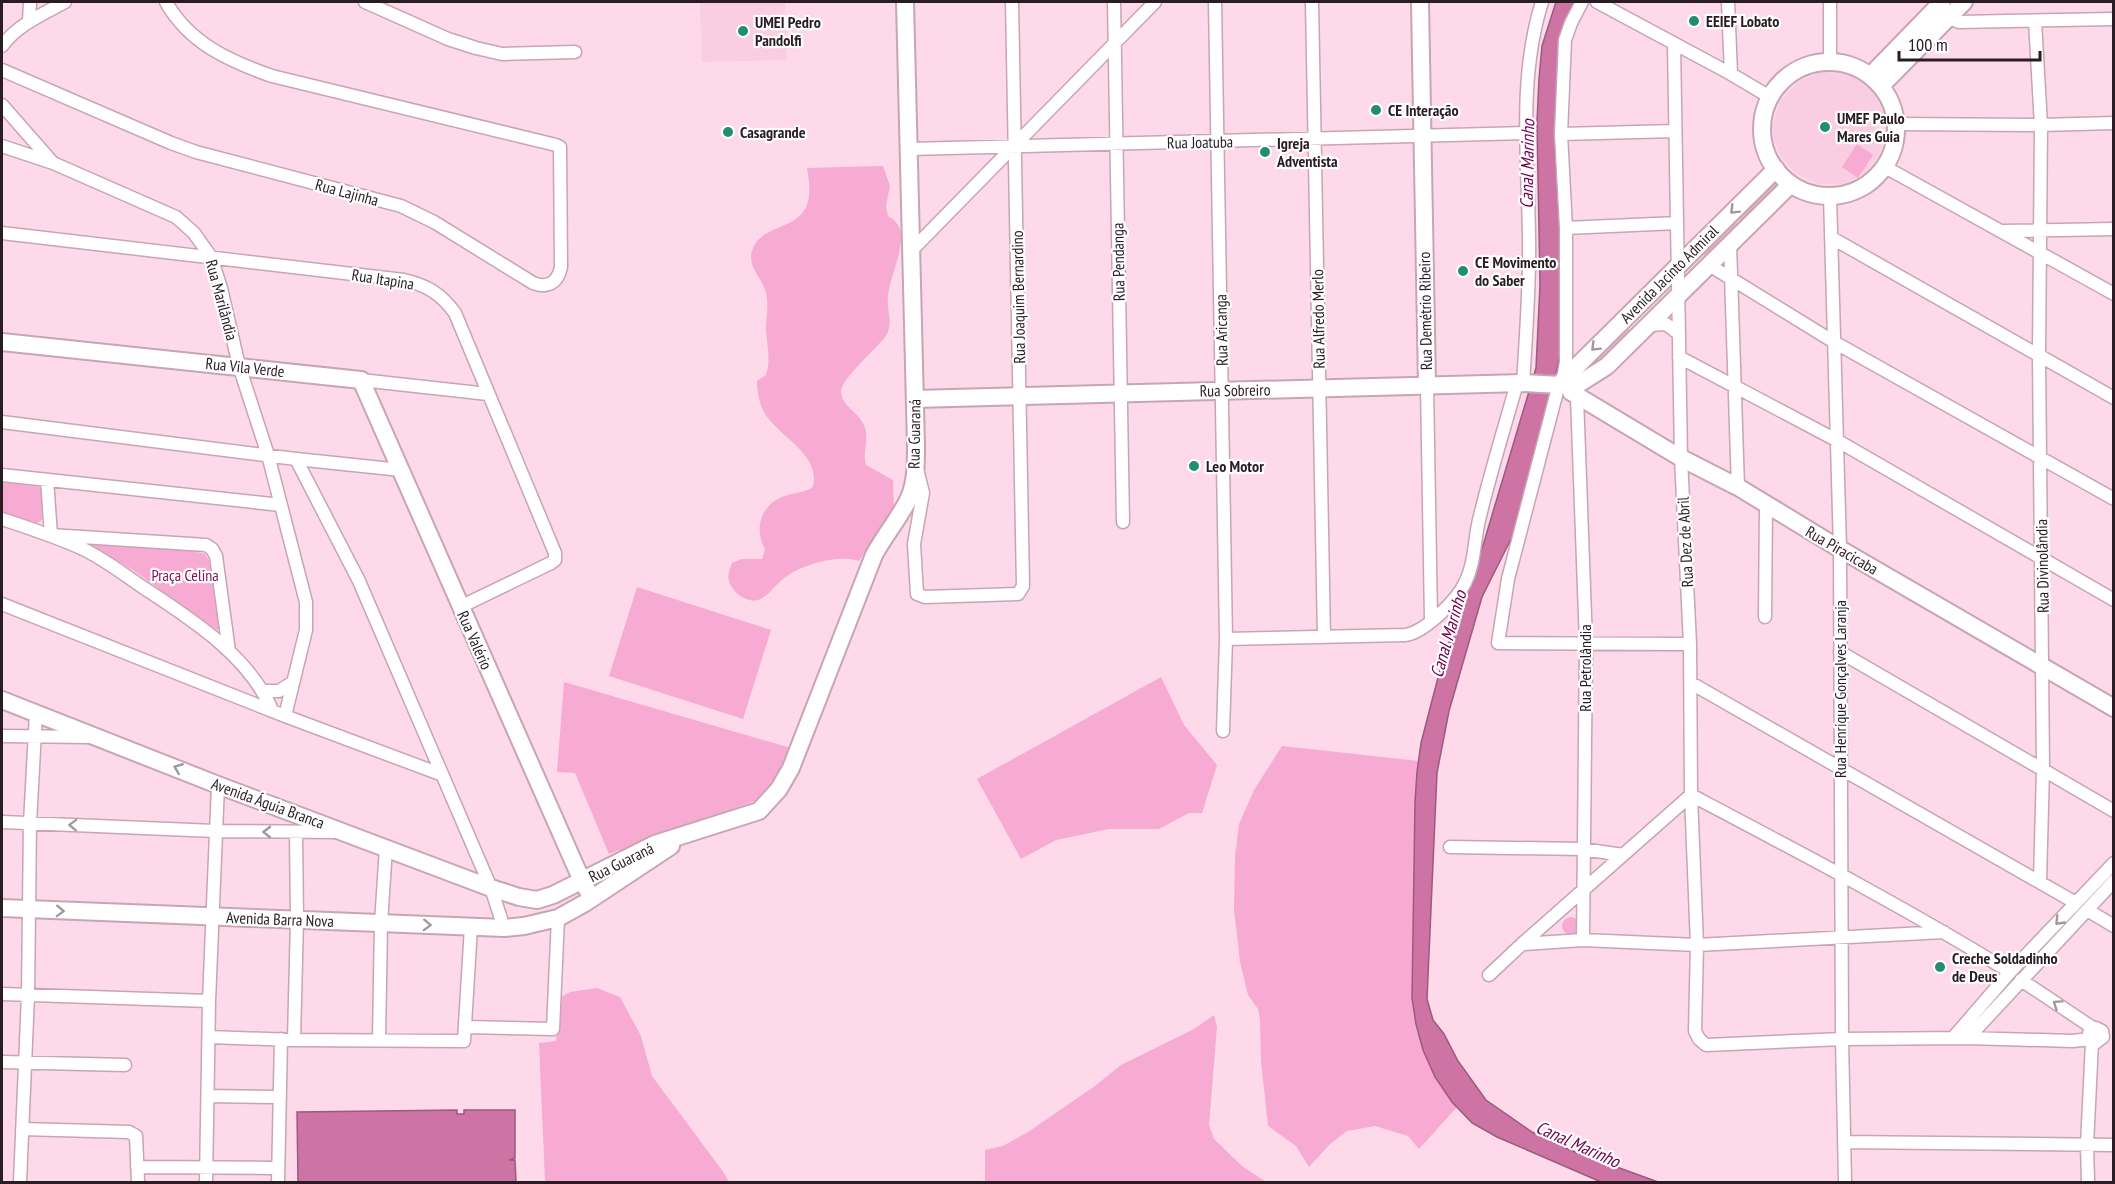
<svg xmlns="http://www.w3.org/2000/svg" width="2115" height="1184" font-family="'PT Sans Narrow',sans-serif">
  <rect width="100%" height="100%" fill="#fdd9ea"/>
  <path fill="#f9cde2" d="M700,2H785L787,60L702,62Z
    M1820,72L1845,74L1860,81L1872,91L1884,113L1874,133L1882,145L1880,154L1865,173L1843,184H1818L1796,174L1780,155L1774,139L1773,123L1781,100L1798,82Z"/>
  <path fill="#f7abd2" d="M1857,144L1873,155L1858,178L1842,167Z
    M883,166L890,186L886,206L888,216C895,220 899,224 901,233C903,251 890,277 888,296C886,309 894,323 886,336C877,348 840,380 841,392C842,406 859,413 864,425C870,439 862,452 866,465L893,480L894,509L859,561C837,554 800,565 783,579C774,586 769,596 758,600C746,603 732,592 729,581C727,574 730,569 732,563L742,559H762L765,549C754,530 760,506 782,497C793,492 803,494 813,487C821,453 778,437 764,412C759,402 757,392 757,381L766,375C771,360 767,346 766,330C766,318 769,305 766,293C763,279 747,267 752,251C759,225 798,230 807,205C811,194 809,179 807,168Z
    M1776,180L1777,186L1741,222L1736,217Z
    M1734,219L1739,224L1706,257L1701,252Z
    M1626,327L1631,332L1594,368H1591L1589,365Z
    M2,482L41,487C41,496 45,509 43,517C39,531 11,519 2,517Z
    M87,543L184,549L205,554L209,560L220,629L217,630L133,570Z
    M637,587L771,630L743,719L609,676Z
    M1161,677L1184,725L1217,765L1202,813H1189L1159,829H1109L1056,840L1021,859L977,779Z
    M564,682L791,748L788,761L758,800L609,854L575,773L557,772Z
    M1282,746L1419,761L1415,802L1412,970L1435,1077L1457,1107L1419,1149L1408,1136L1375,1126L1347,1131L1330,1144L1309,1167L1296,1146L1268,1126L1261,1061L1260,1019L1258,1009L1248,995L1240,962L1234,909L1235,856L1239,824L1254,790Z
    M1562 926a9 9 0 1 1 18 0a9 9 0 1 1-18 0Z
    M597,988L620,997L641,1036L652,1076L724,1173L729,1182H545L539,1043L556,1041L559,998L570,992Z
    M1214,1015L1217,1027L1209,1125L1214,1139L1242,1166L1266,1182H985V1150L1003,1146L1028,1132L1095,1086L1121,1065L1194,1029Z"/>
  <path fill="#ce74a4" stroke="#9c5a7d" stroke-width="1.5" d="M1556,2H1575L1566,23L1558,81L1555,149L1560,237L1561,350L1551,397L1514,533L1482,597L1449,711L1437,773L1427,999L1433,1020L1444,1034L1458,1061L1486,1100L1532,1132L1570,1150L1658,1182H1601L1497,1137L1472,1123L1452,1102L1435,1077L1423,1050L1416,1024L1412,998L1415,802L1417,772L1421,743L1441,666L1484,542L1536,368L1540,285L1537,122L1539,79L1542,46Z
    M457,1110V1114H464V1110H515V1158L509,1160H515L516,1182H298L297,1112Z"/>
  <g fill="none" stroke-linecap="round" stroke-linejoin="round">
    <g stroke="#c7a5b5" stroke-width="15">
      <path id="street" d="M365,2L448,39L476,48L502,54L575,52
        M1114,2L1123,522
        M1215,2L1226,639L1223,731
        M1312,2L1324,637
        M1597,2L1731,74L1770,97
        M1728,2L1731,74
        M1830,2V62
        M1944,13L1952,19L1959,22L2114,19
        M29,21L30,2
        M2035,21L2041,125L2039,355L2043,769L2040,881
        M1674,44L1681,458L1690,644L1691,795L1697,945L1695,1031L1699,1039L1706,1045L1842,1039L1968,1038L2073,1041L2090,1039L2095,1043L2103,1037L2102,1031L2096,1028L2089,1033L2090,1039
        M2,46C17,25 43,14 65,2
        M2,70L171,143L196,152L401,206L434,222L533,283C548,289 558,282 561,267L560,147L556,145L272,76C229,61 189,43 166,2
        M2,105L52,162
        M1896,124L2041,125L2114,123
        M1561,134L1675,131
        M2,146L53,163L176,217L194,233L211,257L221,288L239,366L268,455L306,602V630L285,716
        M909,149L1527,133
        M1885,167L2114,294
        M1830,196L1840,549L1842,1039L1845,1182
        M1566,228L1677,223
        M2003,231L2114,229
        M2,233L404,280C427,285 441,294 455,313L555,553V560L551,563L460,607
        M1832,238L2114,398
        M1730,244L1738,487
        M911,251L1155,2
        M1709,265L1834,342L2114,499
        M1649,325L1666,324L1679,334
        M1679,357L1838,441L2114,600
        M1563,379L1566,362V228L1561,134L1565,40L1571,23L1582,2
        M361,380L488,394
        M1523,383C1526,334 1530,286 1529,237C1528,158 1518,78 1542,2
        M1559,384L1508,579L1498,643L1690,644
        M1427,385L1431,620
        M1577,397L1586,643L1583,940
        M2,422L296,459L401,470
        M296,459L359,581L491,888L504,928
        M917,469L923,493L914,544L917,594L925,597L1018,594L1023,586L1012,2
        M2,475L281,505
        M47,480L51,535L206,545L212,549L216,556L229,651
        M2,519C29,528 57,537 83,549C104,559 122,573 141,586C189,618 248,654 272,710
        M2,604L285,716L440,774
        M1765,617L1766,505
        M1226,639L1405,635C1424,633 1457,600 1465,583C1475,563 1474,541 1479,520C1490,474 1504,429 1517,383
        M1840,652L2114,811
        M1691,683L2076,903
        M263,691H279L293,682
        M2,736L90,737
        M2,822L215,831L337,832
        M1450,847L1582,849L1623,855
        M2087,910L2114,926
        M1522,944L1583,940L1697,945L1944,932
        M1489,975L1522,944L1691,795C1799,852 1906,908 2010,972
        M2021,980L2093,1028
        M2,994L209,1001
        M465,1027L553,1029L558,918
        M209,1037L294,1040L464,1041L471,927
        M1953,1038L2010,972L2114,863
        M1968,1038L2114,881
        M379,1039L381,923L386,848
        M294,1040L297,920L296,833
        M2,1062L125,1065
        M208,1096L279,1097
        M22,1129L129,1132L136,1136L138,1182
        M1844,1142L2114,1145
        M137,1167L278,1168
        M20,1182L28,995L30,823L36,713
        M206,1182L209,1001L218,785
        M278,1182L281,1039
        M2088,1182L2087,1145L2092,1042"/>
    </g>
    <g stroke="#c7a5b5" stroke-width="20">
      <path id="secondary" d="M1420,2L1427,385
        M1762 129a67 67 0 1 1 134 0a67 67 0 1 1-134 0Z
        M1870,76L1942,2
        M1881,86L1964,2
        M2,342L361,380L582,881L592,898
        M1563,380L1776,169
        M1574,387L1607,366L1791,184
        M1571,392L1681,458L1738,487L1840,549L2114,708
        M915,399L1523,383L1560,385
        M2,700L218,785L491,888L519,897L537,900L553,895L655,844L759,811L779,789L791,768L874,555C884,536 901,516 909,498C916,482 916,464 916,446L905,2
        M2,908L504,928L524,926L558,918L585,903L671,846"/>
    </g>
    <use href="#street" stroke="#fff" stroke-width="12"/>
    <use href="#secondary" stroke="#fff" stroke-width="16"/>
  </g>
  <defs><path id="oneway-chevron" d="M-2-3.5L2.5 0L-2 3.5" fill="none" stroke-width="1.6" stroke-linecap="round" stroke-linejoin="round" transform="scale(1.5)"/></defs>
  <g stroke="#9f999c">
    <use href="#oneway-chevron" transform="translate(1734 210) rotate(135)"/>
    <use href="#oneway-chevron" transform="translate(1595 347) rotate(135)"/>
    <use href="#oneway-chevron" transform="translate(178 768) rotate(-158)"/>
    <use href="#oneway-chevron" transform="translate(73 825) rotate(-178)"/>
    <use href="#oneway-chevron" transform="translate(267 832) rotate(-179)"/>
    <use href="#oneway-chevron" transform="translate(60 911) rotate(2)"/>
    <use href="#oneway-chevron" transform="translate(2059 921) rotate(134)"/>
    <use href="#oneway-chevron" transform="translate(427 925) rotate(2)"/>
    <use href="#oneway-chevron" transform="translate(2057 1004) rotate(-146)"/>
  </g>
  <g fill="#218f6e" stroke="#fff" stroke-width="2">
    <circle cx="1694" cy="21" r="6"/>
    <circle cx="743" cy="31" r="6"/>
    <circle cx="1376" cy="110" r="6"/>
    <circle cx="1825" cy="127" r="6"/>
    <circle cx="728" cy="132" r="6"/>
    <circle cx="1265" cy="152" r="6"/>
    <circle cx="1463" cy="271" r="6"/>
    <circle cx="1194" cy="466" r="6"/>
    <circle cx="1940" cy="967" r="6"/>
  </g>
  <g text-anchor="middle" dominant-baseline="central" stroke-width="4.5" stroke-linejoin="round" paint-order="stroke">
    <g font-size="16" font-weight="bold" fill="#291c22" stroke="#fff" text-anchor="start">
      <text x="1706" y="21">EEIEF Lobato</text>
      <text x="755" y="22">UMEI Pedro<tspan x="755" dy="18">Pandolfi</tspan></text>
      <text x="1388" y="110">CE Interação</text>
      <text x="1837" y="118">UMEF Paulo<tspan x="1837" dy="18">Mares Guia</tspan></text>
      <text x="740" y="132">Casagrande</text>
      <text x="1277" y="143">Igreja<tspan x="1277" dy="18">Adventista</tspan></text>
      <text x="1475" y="262">CE Movimento<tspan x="1475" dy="18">do Saber</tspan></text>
      <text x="1206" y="466">Leo Motor</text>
      <text x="1952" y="958">Creche Soldadinho<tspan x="1952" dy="18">de Deus</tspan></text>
    </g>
    <g font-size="16" fill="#291c22" stroke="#fff">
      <text transform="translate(1200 142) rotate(-1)">Rua Joatuba</text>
      <text transform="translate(347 192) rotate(15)">Rua Lajinha</text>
      <text transform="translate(1118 262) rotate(-91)">Rua Pendanga</text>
      <text transform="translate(1669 274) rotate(-45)">Avenida Jacinto Admiral</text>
      <text transform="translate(383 279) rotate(9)">Rua Itapina</text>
      <text transform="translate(1018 297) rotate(-91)">Rua Joaquim Bernardino</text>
      <text transform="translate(222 300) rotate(75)">Rua Marilândia</text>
      <text transform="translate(1425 311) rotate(-91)">Rua Demétrio Ribeiro</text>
      <text transform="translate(1318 319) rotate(-91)">Rua Alfredo Merlo</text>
      <text transform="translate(1221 330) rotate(-91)">Rua Aricanga</text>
      <text transform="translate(245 367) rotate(6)">Rua Vila Verde</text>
      <text transform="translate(1235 390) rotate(-1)">Rua Sobreiro</text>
      <text transform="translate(914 434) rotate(-89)">Rua Guaraná</text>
      <text transform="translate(1685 542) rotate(-93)">Rua Dez de Abril</text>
      <text transform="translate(1842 550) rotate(30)">Rua Piracicaba</text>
      <text transform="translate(2042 566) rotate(-91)">Rua Divinolândia</text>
      <text transform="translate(475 640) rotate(66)">Rua Valério</text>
      <text transform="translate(1585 668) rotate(-90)">Rua Petrolândia</text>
      <text transform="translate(1840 689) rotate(-90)">Rua Henrique Gonçalves Laranja</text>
      <text transform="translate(268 803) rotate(20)">Avenida Águia Branca</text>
      <text transform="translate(621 862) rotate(-26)">Rua Guaraná</text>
      <text transform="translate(280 919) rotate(2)">Avenida Barra Nova</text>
    </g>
    <g font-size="16" fill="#801458" stroke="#fff">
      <text x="185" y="575">Praça Celina</text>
    </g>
    <g font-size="18" font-style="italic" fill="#74004e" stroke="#fff">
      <text transform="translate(1527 164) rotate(-89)">Canal Marinho</text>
      <text transform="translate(1448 634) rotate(-74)">Canal Marinho</text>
      <text transform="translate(1578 1144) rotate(24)">Canal Marinho</text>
    </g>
  </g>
  <rect width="2115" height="1184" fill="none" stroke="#291c22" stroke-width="6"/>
  <path d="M1899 51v9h141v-9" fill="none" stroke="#291c22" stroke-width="3"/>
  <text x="1908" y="51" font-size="18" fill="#291c22" stroke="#ffffff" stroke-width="4.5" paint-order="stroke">100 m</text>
</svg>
